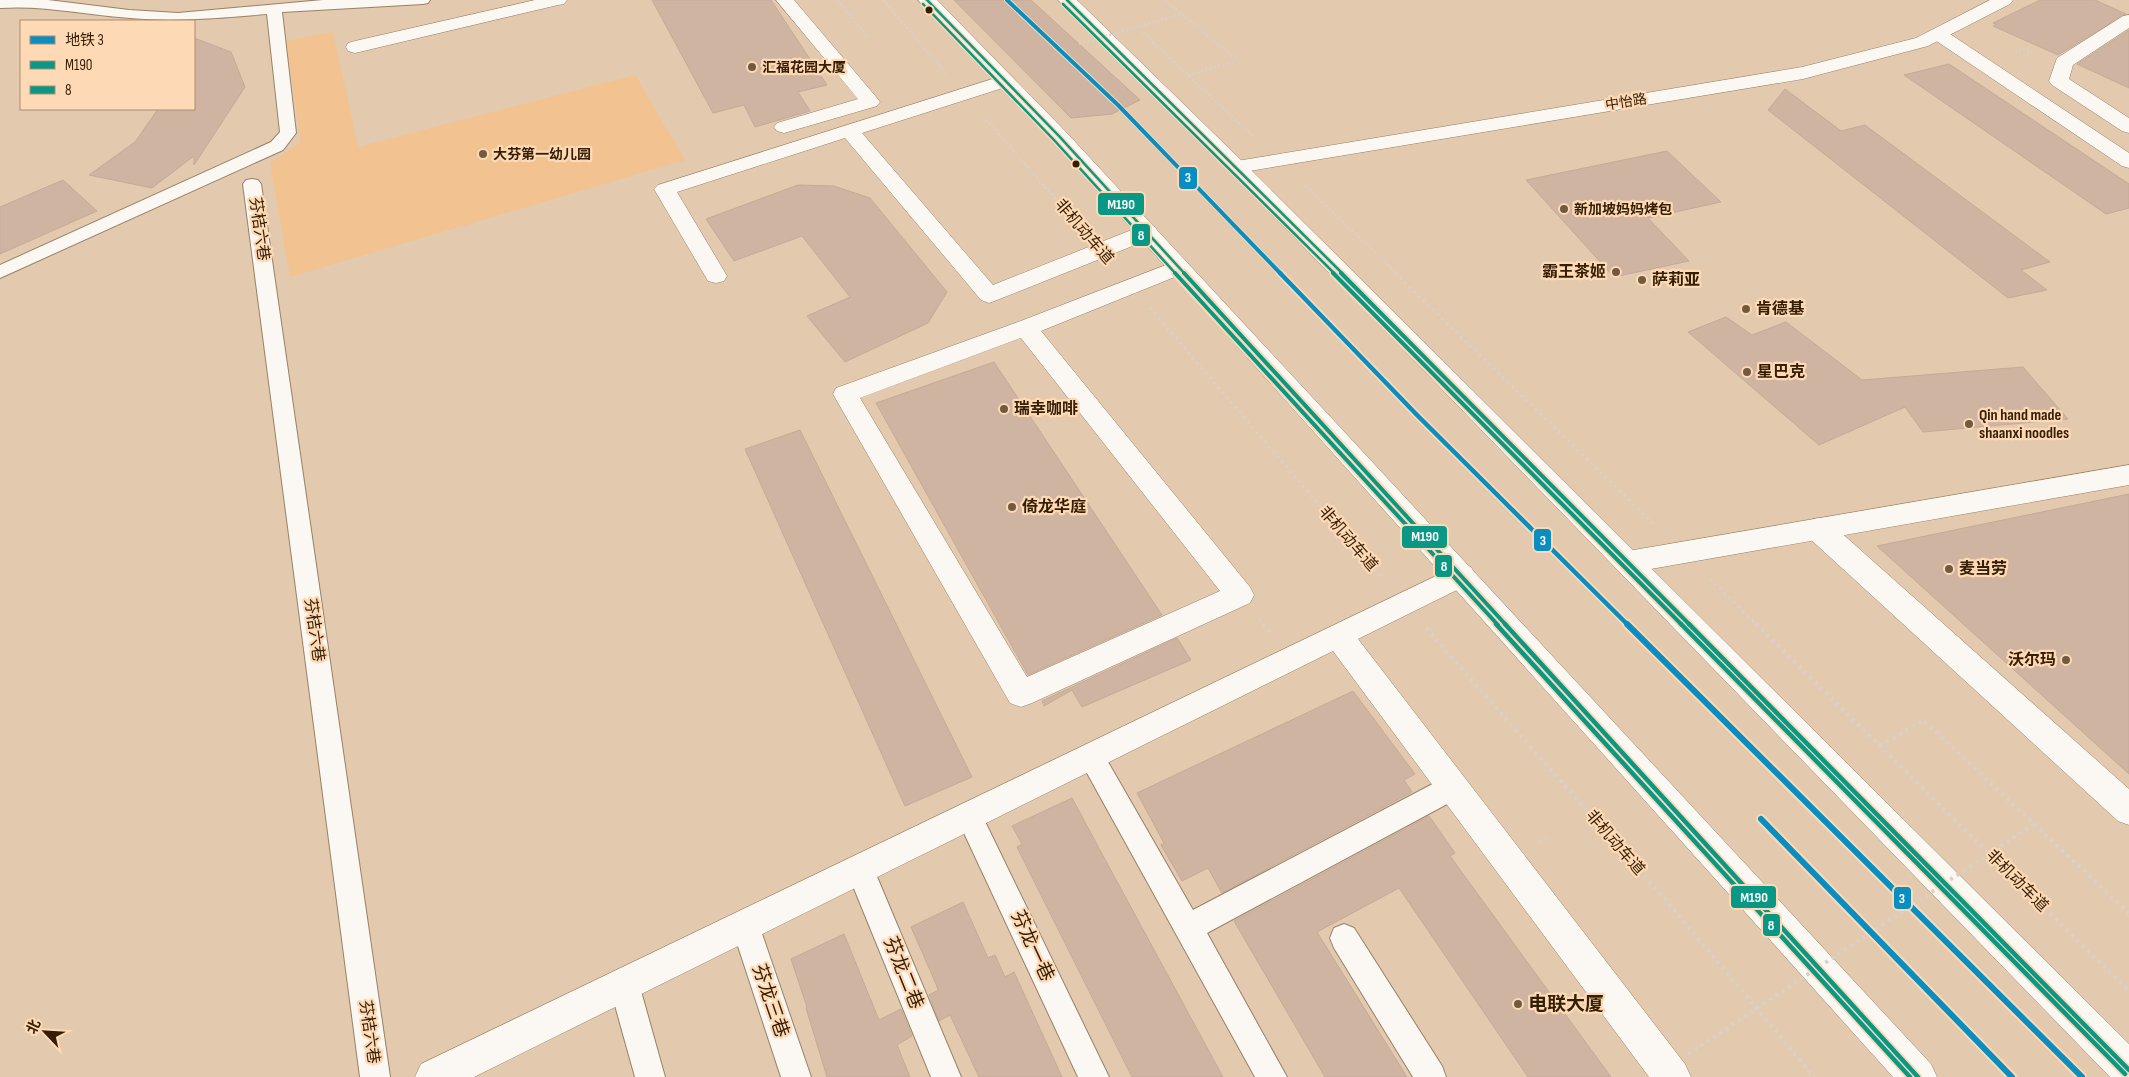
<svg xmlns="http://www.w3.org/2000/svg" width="2129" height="1077" font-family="'Sofia Sans Condensed','Noto Sans SC',sans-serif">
  <rect width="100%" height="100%" fill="#e3c9ae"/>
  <path fill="#f2c290" d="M333,32L358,147L635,75L685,160L290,277L270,163L301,142L286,41Z"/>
  <path fill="#cfb4a1" stroke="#c5ab97" d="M652,0H771L827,85L798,92L810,111L755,127L744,105L713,113Z
    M954,0H1031L1140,100L1112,114L1071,118Z
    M2040,0H2095L2126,14L2058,55L1993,26L1997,24L1993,23Z
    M2129,30V88L2077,64Z
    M194,38L231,52L245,87L194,165V156L152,188L89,175L135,142L158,109H194Z
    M1949,64L2129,184V208L2106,214L1904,75Z
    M1785,89L1841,131L1865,125L2050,262L2021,270L2047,290L2008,298L1768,110Z
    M1667,151L1721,202L1648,218L1689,261L1614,277L1526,180Z
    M63,180L97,211L0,254V207Z
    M798,185L834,186L870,198L947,292L928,323L845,362L807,316L850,297L802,236L734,261L706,219Z
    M1726,317L1752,335L1786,322L1862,380L2023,367L2068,419L1923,432L1905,407L1819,445L1688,332Z
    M994,362L1162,615L1028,675L876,403Z
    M800,430L972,777L905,806L745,449Z
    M2129,494V774L1877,546Z
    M1177,638L1191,660L1082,707L1072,690L1044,706L1042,701Z
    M1353,691L1415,774L1404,780L1412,792L1222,893L1208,868L1182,881L1161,845L1164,843L1137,793Z
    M1072,798L1101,852L1223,1077H1132L1017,847L1022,844L1012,826Z
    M1429,816L1455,853L1450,856L1611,1077H1528L1399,888L1317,932L1407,1077H1325L1234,921Z
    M963,902L988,958L995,955L1005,977L1014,972L1062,1077H979L950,1015L939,1021L929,995L938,990L936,984L911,927Z
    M844,934L879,1020L901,1009L912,1036L897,1045L910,1077H827L806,1008L807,1007L791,959Z"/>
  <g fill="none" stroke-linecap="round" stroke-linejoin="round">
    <g stroke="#978266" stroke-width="2">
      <path id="service" d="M0,0H48L129,10L178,13L323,0H430L428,3L423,4L282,12L296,133L283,150L0,278V265L271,142L280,132L267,14C221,18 176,22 130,18C86,15 44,5 0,8Z
        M252,179L258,180L261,184L390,1077H360L243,184L246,180Z
        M1091,744L1100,748L1193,910L1444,778L1453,775L1462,778L1466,787L1462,796L1207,933L1287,1077H1255L1082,764L1078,756L1082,748Z
        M969,804L978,807L1109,1077H1078L956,816L960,807Z
        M860,856L870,860L961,1077H931L846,869L850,860Z
        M745,911L755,915L759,925L811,1077H781L731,925L735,915Z
        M1344,924L1354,928L1442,1066L1446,1077H1413L1334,948L1330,938L1334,928Z
        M624,969L634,974L639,984L665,1077H635L609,984L614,974Z"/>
    </g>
    <g stroke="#978266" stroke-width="1">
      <path id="pedestrian" d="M1818,518L1828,521L2129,789V825L2118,821L1808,537L1804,529L1808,521Z"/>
    </g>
    <g stroke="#978266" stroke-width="1">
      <path id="minor" d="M535,0H567L564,4L558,5L355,53L348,51L346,47L348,43L355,41Z
        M776,0H794L877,98L880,102L877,106L791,131L784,133L777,131L774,127L777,123L858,99Z
        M2129,15V28L2073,65L2069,79L2129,118V133L2122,131L2052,85L2049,81L2057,58L2123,16Z
        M1938,29L1944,30L2129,153V168L2122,166L1932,38L1929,34L1932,30Z
        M1005,75L1012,77L1015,81L1012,85L862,133L993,285L1139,227L1147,225L1155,227L1158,232L1155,237L997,300L989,303L981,300L845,138L677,192L727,276L724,281L716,283L708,281L654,189L658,185Z
        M1179,260L1187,262L1190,267L1187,272L1041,331L1250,587L1254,595L1250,603L1032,703L1021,707L1010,703L833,394L836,388L1018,322ZM1021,338L1220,591L1027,677L860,398Z
        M2129,465V485L1628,573L1618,570L1614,562L1618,554L1628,551Z
        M1461,564L1471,567L1475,575L1471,583L1358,639L1685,1064L1691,1077H1649L1333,651L474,1077H415L421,1064Z"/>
    </g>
    <g stroke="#978266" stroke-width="1">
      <path id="tertiary" d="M1990,0H2013L2010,4L1928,46L1803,79L1237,173L1230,171L1227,167L1230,163L1237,161L1802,67L1916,38Z"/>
    </g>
    <g stroke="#978266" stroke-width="1">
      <path id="trunk" d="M918,0H937L1066,132L1931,1064L1937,1077H1893L1052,140Z
        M1058,0H1077L1244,163L2129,1044V1077H2110L1230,171Z"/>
    </g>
    <path stroke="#d9d0c7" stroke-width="2.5" stroke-dasharray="2 2.5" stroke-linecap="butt" d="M837,0L868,37
      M883,0L946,73
      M1165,0L1237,60
      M1143,33L1255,138
      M2015,52L2023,48L2032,52L2022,58
      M1188,75L1236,61
      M983,116L1081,228
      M1303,183L1397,274"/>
    <path stroke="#d9d0c7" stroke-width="3" stroke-dasharray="2.5 4" stroke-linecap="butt" d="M1395,273L1656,526
      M1150,308L1384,580
      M1710,579L1757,625
      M1259,619L1265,625"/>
    <path stroke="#d9d0c7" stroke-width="4" stroke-dasharray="3 4.5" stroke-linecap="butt" d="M1263,624L1271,633
      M1756,624L2129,991
      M1426,628L1675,911L1814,1077
      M1880,746L1923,720L2129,913
      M1539,842L1547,838"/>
    <use href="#service" fill="#fbf7f3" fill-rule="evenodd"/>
    <use href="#pedestrian" fill="#fbf7f3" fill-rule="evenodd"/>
    <use href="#minor" fill="#fbf7f3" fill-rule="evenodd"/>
    <use href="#tertiary" fill="#fbf7f3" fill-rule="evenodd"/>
    <use href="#trunk" fill="#fbf7f3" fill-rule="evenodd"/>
    <path stroke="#d9d0c7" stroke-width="2.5" stroke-dasharray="2 2.5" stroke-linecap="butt" d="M1079,44L1181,14"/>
    <path stroke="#d9d0c7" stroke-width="4" stroke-dasharray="3 4.5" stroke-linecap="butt" d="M1688,1054L2034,824"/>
    <g stroke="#fed9b5" stroke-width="5">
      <path id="bus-1-far2" d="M927,0L1059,136L1185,274
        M1067,0L1343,274"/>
    </g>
    <g stroke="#fed9b5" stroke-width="8">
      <path id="bus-1-far1" d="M1184,273L1506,625
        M1341,273L1690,625"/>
    </g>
    <g stroke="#fed9b5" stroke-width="8">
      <path id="bus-1" d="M1505,624L1918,1077
        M1689,624L2129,1070"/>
    </g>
    <g stroke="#fed9b5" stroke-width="5">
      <path id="bus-2-far2" d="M923,4L1054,140L1176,274
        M1063,4L1335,274"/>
    </g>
    <g stroke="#fed9b5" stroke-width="8">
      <path id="bus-2-far1" d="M1175,273L1498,625
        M1333,273L1682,625"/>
    </g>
    <g stroke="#fed9b5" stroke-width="8">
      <path id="bus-2" d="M1496,624L1910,1077
        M1681,624L2125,1074"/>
    </g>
    <use href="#bus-1-far2" stroke="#099885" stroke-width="2.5"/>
    <use href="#bus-1-far1" stroke="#099885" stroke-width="4"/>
    <use href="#bus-1" stroke="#099885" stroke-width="4.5"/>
    <use href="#bus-2-far2" stroke="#099885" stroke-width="2.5"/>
    <use href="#bus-2-far1" stroke="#099885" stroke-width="4"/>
    <use href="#bus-2" stroke="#099885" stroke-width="4.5"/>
    <g stroke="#fed9b5" stroke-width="6">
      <path id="metro-1-far2" d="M1007,0L1118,105L1281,274"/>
    </g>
    <g stroke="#fed9b5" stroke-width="8">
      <path id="metro-1-far1" d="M1280,273L1417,415L1628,625"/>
    </g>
    <g stroke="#fed9b5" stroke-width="10">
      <path id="metro-1" d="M1627,624L2082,1077
        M1761,819L2012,1077"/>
    </g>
    <use href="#metro-1-far2" stroke="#088ec0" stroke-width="4"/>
    <use href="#metro-1-far1" stroke="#088ec0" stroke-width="4.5"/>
    <use href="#metro-1" stroke="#088ec0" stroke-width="6"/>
  </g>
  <g fill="#341e04" stroke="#fed9b5" stroke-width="2">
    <circle cx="929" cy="10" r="4.5"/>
    <circle cx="1076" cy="164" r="4.5"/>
  </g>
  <g fill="#715a3f" stroke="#fed9b5" stroke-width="2">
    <circle cx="752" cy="67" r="5"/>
    <circle cx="483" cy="154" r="5"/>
    <circle cx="1564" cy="209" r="5"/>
    <circle cx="1616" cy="272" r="5"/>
    <circle cx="1642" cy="280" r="5"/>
    <circle cx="1746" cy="309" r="5"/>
    <circle cx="1747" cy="372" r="5"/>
    <circle cx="1004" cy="409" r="5"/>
    <circle cx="1969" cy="424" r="5"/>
    <circle cx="1012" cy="507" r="5"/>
    <circle cx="1949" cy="569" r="5"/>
    <circle cx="2066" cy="660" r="5"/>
    <circle cx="1518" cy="1004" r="5"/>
  </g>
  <g text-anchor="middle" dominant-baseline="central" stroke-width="4.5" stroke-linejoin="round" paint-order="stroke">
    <g font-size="14" font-weight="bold" fill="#341e04" stroke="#fed9b5" text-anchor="start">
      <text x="762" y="67">汇福花园大厦</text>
      <text x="493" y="154">大芬第一幼儿园</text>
      <text x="1574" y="209">新加坡妈妈烤包</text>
    </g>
    <g font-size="14" fill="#341e04" stroke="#fed9b5">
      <text transform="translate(1626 102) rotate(-9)">中怡路</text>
    </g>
    <g font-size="16" fill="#341e04" stroke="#fed9b5">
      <text transform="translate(259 229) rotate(82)">芬桔六巷</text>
      <text transform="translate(1084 232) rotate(49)">非机动车道</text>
      <text transform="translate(1348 539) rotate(49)">非机动车道</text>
      <text transform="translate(314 630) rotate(82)">芬桔六巷</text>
      <text transform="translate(1615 843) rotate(49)">非机动车道</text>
      <text transform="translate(2017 881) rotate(45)">非机动车道</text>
      <text transform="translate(369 1032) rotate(82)">芬桔六巷</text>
    </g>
    <g font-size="16" font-weight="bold" fill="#341e04" stroke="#fed9b5" text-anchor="start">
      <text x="1606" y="272" text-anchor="end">霸王茶姬</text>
      <text x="1652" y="280">萨莉亚</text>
      <text x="1756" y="309">肯德基</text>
      <text x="1757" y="372">星巴克</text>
      <text x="1014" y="409">瑞幸咖啡</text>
      <text x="1979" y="415">Qin hand made<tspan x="1979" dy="18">shaanxi noodles</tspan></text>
      <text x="1022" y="507">倚龙华庭</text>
      <text x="1959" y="569">麦当劳</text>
      <text x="2056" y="660" text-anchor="end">沃尔玛</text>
    </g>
    <g font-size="19" fill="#341e04" stroke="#fed9b5">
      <text transform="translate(1032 946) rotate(65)">芬龙一巷</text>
      <text transform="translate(903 973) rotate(68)">芬龙二巷</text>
      <text transform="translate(770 1001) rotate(71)">芬龙三巷</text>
    </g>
    <g font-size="19" font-weight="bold" fill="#341e04" stroke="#fed9b5" text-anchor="start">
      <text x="1528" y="1004">电联大厦</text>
    </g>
  </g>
  <g stroke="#fed9b5" stroke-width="2">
    <rect x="1178" y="166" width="20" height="24" rx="5" fill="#088ec0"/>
    <rect x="1097" y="192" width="48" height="24" rx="5" fill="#099885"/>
    <rect x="1131" y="223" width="20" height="24" rx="5" fill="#099885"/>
    <rect x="1401" y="525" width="47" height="24" rx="5" fill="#099885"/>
    <rect x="1533" y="528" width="19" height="24" rx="5" fill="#088ec0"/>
    <rect x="1434" y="554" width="19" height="24" rx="5" fill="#099885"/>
    <rect x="1730" y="885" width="47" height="24" rx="5" fill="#099885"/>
    <rect x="1893" y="886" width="19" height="24" rx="5" fill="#088ec0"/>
    <rect x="1762" y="913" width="19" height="24" rx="5" fill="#099885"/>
  </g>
  <g font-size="14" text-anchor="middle" font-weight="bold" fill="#fff">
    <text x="1188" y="182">3</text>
    <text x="1121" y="209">M190</text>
    <text x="1141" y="240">8</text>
    <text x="1425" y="541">M190</text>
    <text x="1543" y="545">3</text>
    <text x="1444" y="571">8</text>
    <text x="1754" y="902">M190</text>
    <text x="1902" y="903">3</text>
    <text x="1771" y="930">8</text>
  </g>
  <rect x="20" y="20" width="175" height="90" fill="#fed9b5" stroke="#ad8e6e"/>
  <rect x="30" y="36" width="25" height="8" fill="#088ec0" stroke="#ad8e6e"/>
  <text x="65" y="45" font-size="15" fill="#341e04">地铁 3</text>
  <rect x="30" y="61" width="25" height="8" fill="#099885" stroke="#ad8e6e"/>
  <text x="65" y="70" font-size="15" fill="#341e04">M190</text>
  <rect x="30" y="86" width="25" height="8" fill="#099885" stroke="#ad8e6e"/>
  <text x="65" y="95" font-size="15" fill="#341e04">8</text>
  <g transform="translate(45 1032) rotate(295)" stroke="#fed9b5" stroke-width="4" paint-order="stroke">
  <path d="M0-4L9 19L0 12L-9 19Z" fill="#341e04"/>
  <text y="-8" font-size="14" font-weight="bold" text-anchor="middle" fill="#341e04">北</text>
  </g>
</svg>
